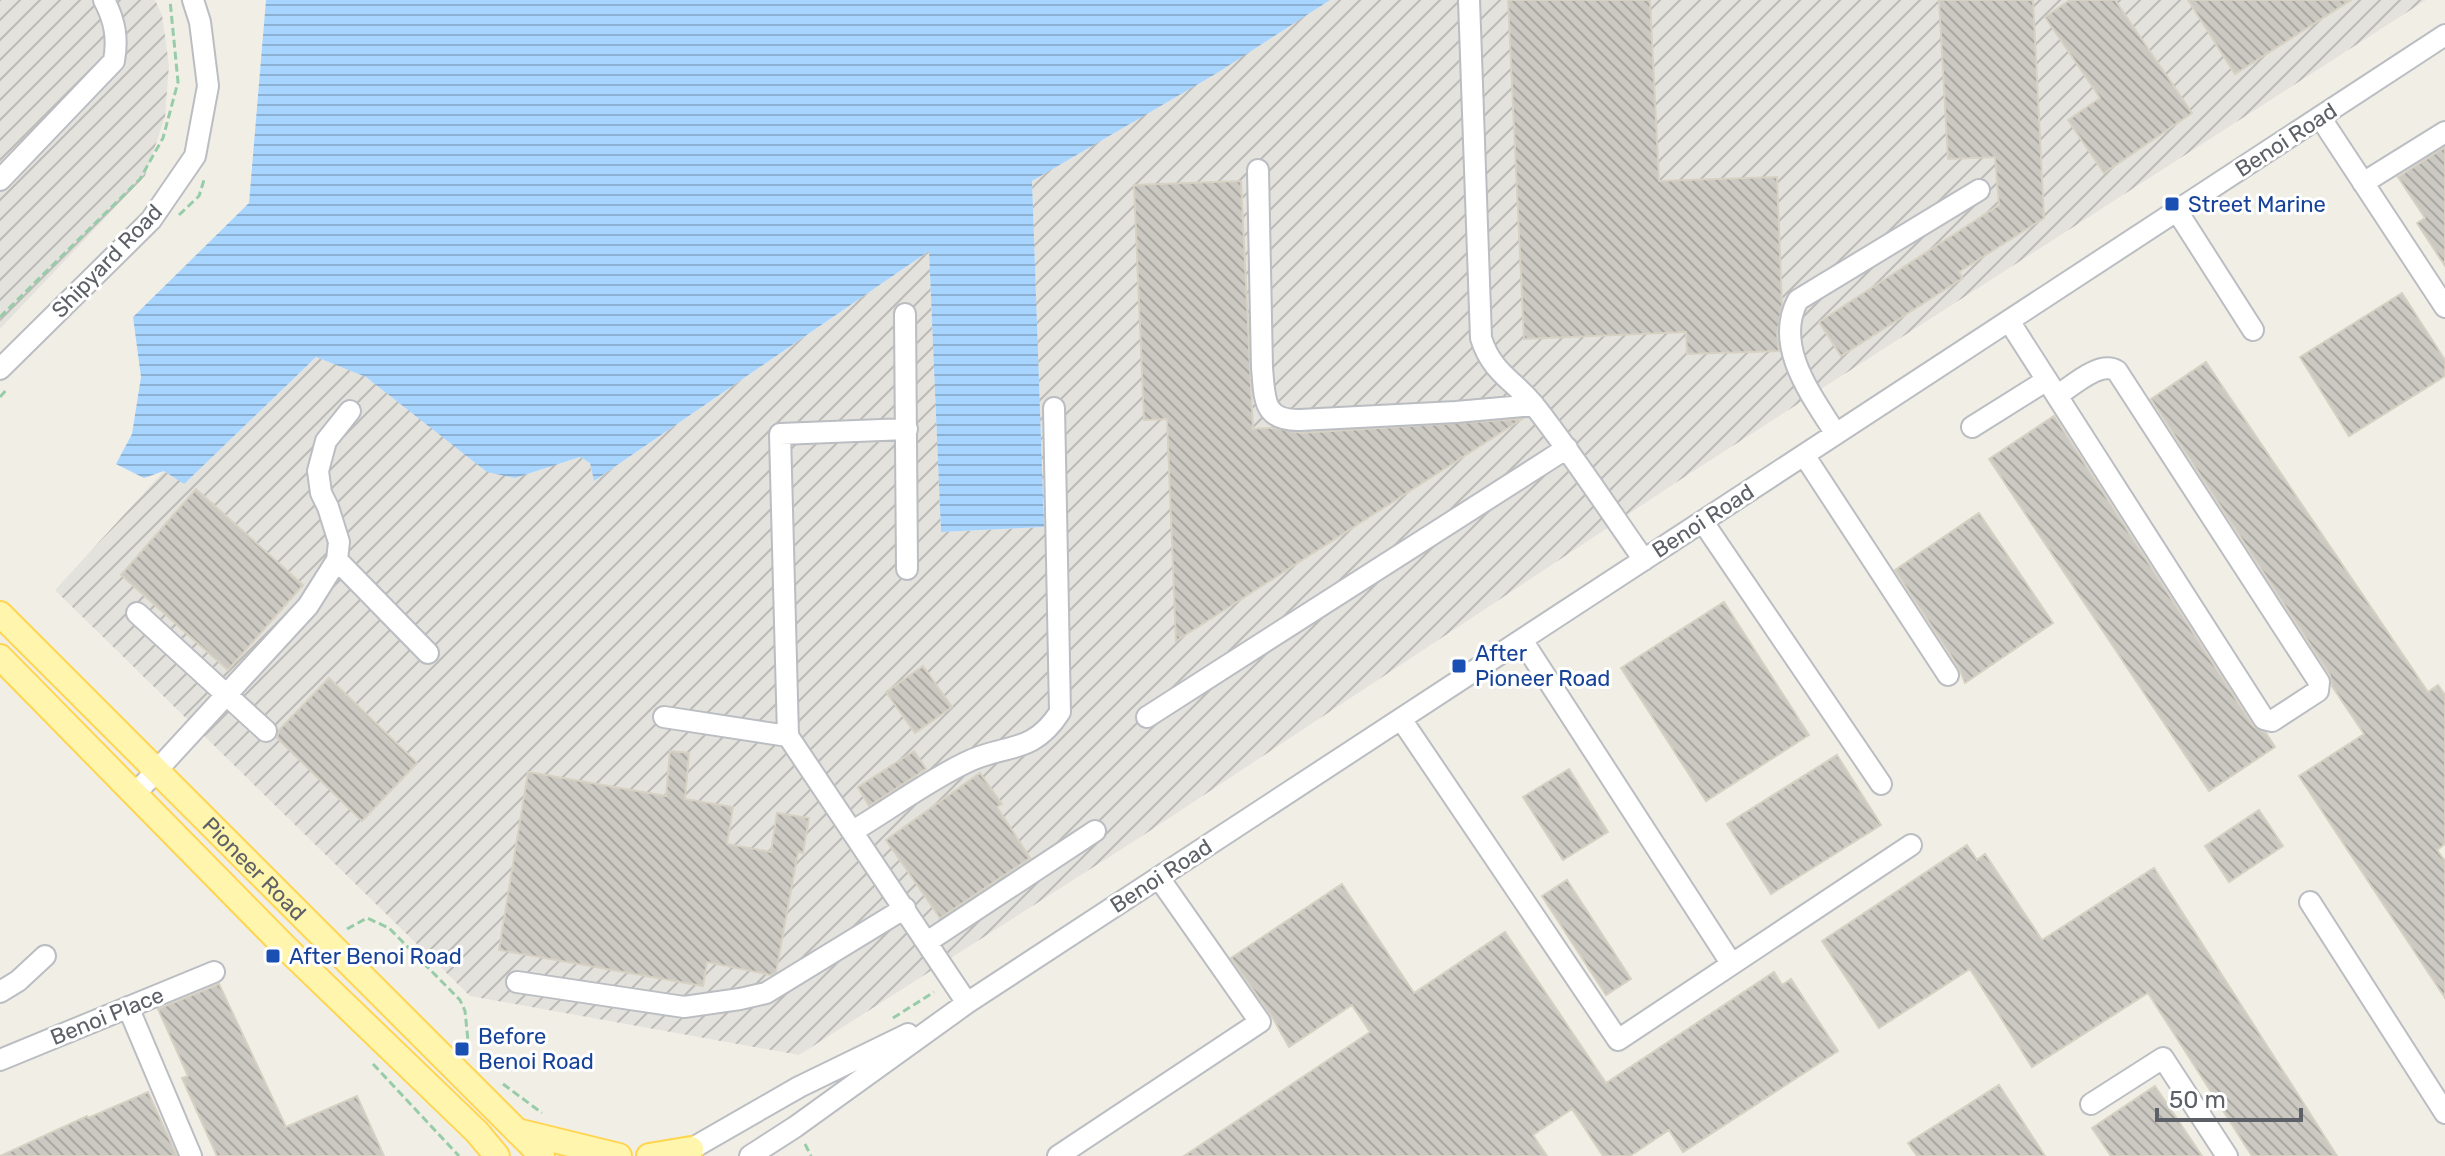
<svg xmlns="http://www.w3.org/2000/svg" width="2445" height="1156" font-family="Rubik,sans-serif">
  <defs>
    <pattern id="industrial-furrows" width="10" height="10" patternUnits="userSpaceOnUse" patternTransform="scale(2)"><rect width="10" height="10" fill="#e4e2dd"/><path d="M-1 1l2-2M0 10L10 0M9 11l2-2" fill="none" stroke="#bcbbb7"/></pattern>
    <pattern id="water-rules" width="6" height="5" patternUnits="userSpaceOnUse" patternTransform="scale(2)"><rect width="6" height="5" fill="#a7d5ff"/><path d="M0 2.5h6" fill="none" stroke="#8bb0d2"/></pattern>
    <pattern id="building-back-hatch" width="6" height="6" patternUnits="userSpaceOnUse" patternTransform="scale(2)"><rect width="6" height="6" fill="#ccc9c2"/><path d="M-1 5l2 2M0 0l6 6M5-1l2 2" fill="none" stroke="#a9a7a1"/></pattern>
  </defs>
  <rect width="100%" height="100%" fill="#f1efe5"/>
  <path fill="url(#industrial-furrows)" d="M0,0H155L162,15L169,65L165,117L145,176L0,329Z
    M1324,0H2426L1689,474L1139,838L799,1055L470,996L55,590L164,471L184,483L316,357L366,377L515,478L580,457L590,463L594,481L929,251L941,532L1043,527L1032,181Z"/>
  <path fill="url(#water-rules)" d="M266,0H1330L1217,73L1032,181L1044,527L941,532L929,251L594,481L590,463L580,457L515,478L487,472L366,377L316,357L184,484L164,471L144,478L116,464L132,434L141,377L133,317L249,203Z"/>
  <path fill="url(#building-back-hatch)" stroke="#d6d1c3" stroke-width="2" d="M1508,0H1650L1659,181L1777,177L1782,305L1777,334L1779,351L1687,354L1686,332L1524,339Z
    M1939,0H2033L2044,218L1959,272L1963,278L1841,356L1819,322L1999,205L1995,157L1948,159Z
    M2070,0H2115L2192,113L2104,173L2068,120L2100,98L2045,17Z
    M2188,0H2351L2235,74Z
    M2445,147V266L2417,223L2425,218L2398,177Z
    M1241,181L1253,429L1273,428L1301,433L1522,419L1176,641L1167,419L1144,420L1134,185Z
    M2402,293L2445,360V376L2349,436L2300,357Z
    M2206,362L2428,692L2438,685L2445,695V844L2437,850L2445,861V998L2299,776L2364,734L2332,686L2330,675L2151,399Z
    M2054,416L2253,726L2266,733L2275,747L2209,791L1989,459Z
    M196,489L303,585L228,670L121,575Z
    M1979,513L2053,623L1965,683L1959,668L1895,570Z
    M1724,602L1809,735L1706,801L1621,668Z
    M923,666L952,707L915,733L886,692Z
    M329,678L417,763L362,821L277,738L279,730Z
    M670,751L689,753L685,799L733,807L727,844L771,852L777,813L809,818L803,853L798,852L776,972L771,975L707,962L703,986L499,950L528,772L666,796Z
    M914,751L926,769L869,806L858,787Z
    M1837,755L1881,825L1771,894L1727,824Z
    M1569,769L1608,832L1563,860L1523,797Z
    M980,773L1002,804L997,807L1030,858L940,918L886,840Z
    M2259,810L2283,846L2229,882L2205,846Z
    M1967,845L1977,860L1985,854L2042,940L2154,868L2337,1156H2252L2148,993L2032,1067L1970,969L1879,1028L1822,941Z
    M1567,880L1631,979L1606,995L1542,896Z
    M1342,884L1414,993L1505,932L1606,1083L1774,972L1782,985L1791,979L1838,1051L1683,1152L1669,1130L1630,1156H1603L1572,1109L1533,1135L1547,1156H1184L1370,1032L1352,1005L1289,1047L1271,1015L1231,958Z
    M219,984L286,1127L357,1096L384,1156H217L182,1078L188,1076L158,1009Z
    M1999,1085L2045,1156H1917L1908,1143Z
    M2155,1086L2202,1156H2111L2092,1128Z
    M148,1092L177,1156H0L87,1116L88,1118Z"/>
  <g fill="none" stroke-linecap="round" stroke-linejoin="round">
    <g stroke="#babdc2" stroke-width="24">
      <path id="minor" d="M1469,0L1481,338C1492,374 1516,381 1537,409C1575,458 1609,510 1644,560
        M2320,117L2445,307
        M1258,170L1262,368C1265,398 1262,421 1300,420L1456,412L1534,405
        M0,180L114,61C118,38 115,21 104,0
        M2363,183L2445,132
        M2177,211L2253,330
        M905,314L907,569
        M2009,321L2264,719L2272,721L2318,691L2319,682L2117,371C2100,360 2072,386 2057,396
        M0,369L151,220L195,156L208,86L200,22L193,0
        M1972,427L2047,380
        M907,429L780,434L788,736L967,1003
        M1836,434C1812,396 1773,346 1798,300L1979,190
        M1804,455L1948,675
        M1703,522L1881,784
        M337,560L428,653
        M137,613L266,731
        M1522,640L1731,963
        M664,717L788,736
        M1147,717L1567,448
        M1401,719L1618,1040L1911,845
        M135,794L308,606L337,560L339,542L328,507L321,493L318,471L326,441L350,411
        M853,831C890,809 926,782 965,763C1004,743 1032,756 1060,712L1054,408
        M2310,902L2445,1113
        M927,942L1095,831
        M517,982L684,1007L740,999L766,993L905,908
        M0,992L18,981L45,956
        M128,1007L191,1156
        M0,1060L214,972
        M2091,1104L2163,1058L2227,1156
        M679,1156L799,1087L908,1034
        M750,1156L795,1127L967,1003L2445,35
        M1058,1156L1260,1022L1159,878"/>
    </g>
    <g stroke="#ffd550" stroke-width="28">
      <g id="major">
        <path id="s1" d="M0,614L542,1156"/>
        <path d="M0,657L286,948L477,1132L497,1156"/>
        <path d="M517,1131L619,1156"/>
        <path d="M649,1156L691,1149"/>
      </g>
    </g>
    <path stroke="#97cca9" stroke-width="3" stroke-dasharray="8 4" stroke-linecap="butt" d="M179,215L199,196L204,180
      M0,317L140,179L163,138L178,82L170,0
      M0,397L8,388
      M347,929L367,918L389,928L460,1000L465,1011L469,1051
      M893,1018L934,992
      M373,1064L459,1156
      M503,1084L542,1113
      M805,1144L811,1156"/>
    <use href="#minor" stroke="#fff" stroke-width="20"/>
    <use href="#major" stroke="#fff5ac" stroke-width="24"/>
  </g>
  <g fill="#1a4fb4" stroke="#fff" stroke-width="3">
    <rect x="2164" y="196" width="16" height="16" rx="4"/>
    <rect x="1451" y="658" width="16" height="16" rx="4"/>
    <rect x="265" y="948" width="16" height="16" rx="4"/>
    <rect x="454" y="1041" width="16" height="16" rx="4"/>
  </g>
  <g text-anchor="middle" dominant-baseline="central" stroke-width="6" stroke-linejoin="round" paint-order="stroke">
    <g font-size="22" fill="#5d6167" stroke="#fff">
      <text transform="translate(2286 140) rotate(-33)">Benoi Road</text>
      <text transform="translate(107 261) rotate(-46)">Shipyard Road</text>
      <text transform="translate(1703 521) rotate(-33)">Benoi Road</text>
      <text stroke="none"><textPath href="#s1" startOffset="360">Pioneer Road</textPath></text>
      <text transform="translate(1161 876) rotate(-33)">Benoi Road</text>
      <text transform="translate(107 1016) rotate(-22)">Benoi Place</text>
    </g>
    <g font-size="22" fill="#164399" stroke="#fff" text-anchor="start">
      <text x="2188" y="204">Street Marine</text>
      <text x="1475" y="653">After<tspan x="1475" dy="25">Pioneer Road</tspan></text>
      <text x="289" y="956">After Benoi Road</text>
      <text x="478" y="1036">Before<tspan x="478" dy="25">Benoi Road</tspan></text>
    </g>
  </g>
  <path d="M2157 1108v12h144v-12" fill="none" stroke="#5d6167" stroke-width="4"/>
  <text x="2169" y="1108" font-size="24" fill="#5d6167" stroke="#ffffff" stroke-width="6" paint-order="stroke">50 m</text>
</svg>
